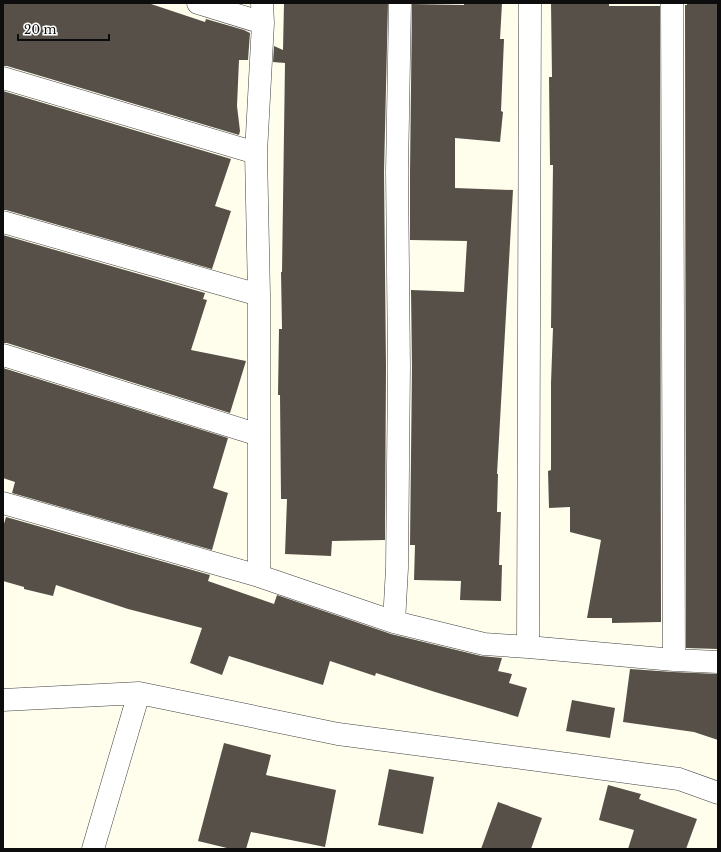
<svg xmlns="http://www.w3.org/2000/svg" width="721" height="852" font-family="'Libre Baskerville',serif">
  <rect width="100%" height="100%" fill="#fffeed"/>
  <path fill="#575048" d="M3,3H148L205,22L206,19L244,30L250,33L248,60H239L237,106L240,131L239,135L7,66H3Z
    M284,3H388L384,172L386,367L385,540L332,541L331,556L285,554L287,499H281L280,395H278L279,329H282L281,272H282L285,63L273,62L274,46L283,50Z
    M464,3H502L500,39H504L501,111L503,112L500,142L455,138V188L513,190L497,474H498L497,512H501L499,565H502L501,601L460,600L461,581L414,580L415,545H410L412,367L411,290L464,292L467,241L410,240V172L412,4L464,5Z
    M551,3H609V6H660L661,622L612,623V618H587L601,540L570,532V507L549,508L548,471L551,470V383L553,328H551L553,165H550L549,77H552Z
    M687,3H718V649L686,648L685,5H687Z
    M3,91L231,159L215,206L231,211L212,269L6,210H3Z
    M3,235L205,293L203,299L207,300L191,350L246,361L230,413L7,343H3Z
    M3,368L228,438L213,488L228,493L212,550L12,493L15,482L3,478Z
    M6,517L210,575L208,581L274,604L277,595L391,634L481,656L502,658L498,671L512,674L509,683L527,688L518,717L435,692L376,673L375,676L330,661L323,685L229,656L222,675L190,663L202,628L128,609L56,585L53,596L24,589V587L3,581V527Z
    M630,669L673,672L718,674V740L694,732L623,722Z
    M572,700L615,708L610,738L566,731Z
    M224,743L271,755L266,775L336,790L325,847L251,832L246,849H231L198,841Z
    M389,769L434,777L423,834L378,825Z
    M608,785L641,794L639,799L697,819L686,849H628L634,830L599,820Z
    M498,802L542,818L531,849H481Z"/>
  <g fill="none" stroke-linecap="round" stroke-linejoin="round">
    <g stroke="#404040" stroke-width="23">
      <path id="minor" d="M198,3L263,23
        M672,3L674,660
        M3,78L256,153
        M3,222L259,295
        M3,355L259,435
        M3,503L259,576L394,622L484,644L528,647L674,660L718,662
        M259,576V295L256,153L263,23L262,3
        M394,622L397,568L399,367L397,172L400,3
        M528,647L530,3
        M3,700L139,693L338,734L567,764L679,779L718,793
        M93,849L139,693"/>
    </g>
    <use href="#minor" stroke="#fff" stroke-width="22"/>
  </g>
  <rect width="721" height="852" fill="none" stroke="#0d0d0d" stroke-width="8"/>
  <path d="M18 34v6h91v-6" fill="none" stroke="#0d0d0d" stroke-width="2"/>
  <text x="24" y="34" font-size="12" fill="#0d0d0d" stroke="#ffffff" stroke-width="3" paint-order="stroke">20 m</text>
</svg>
